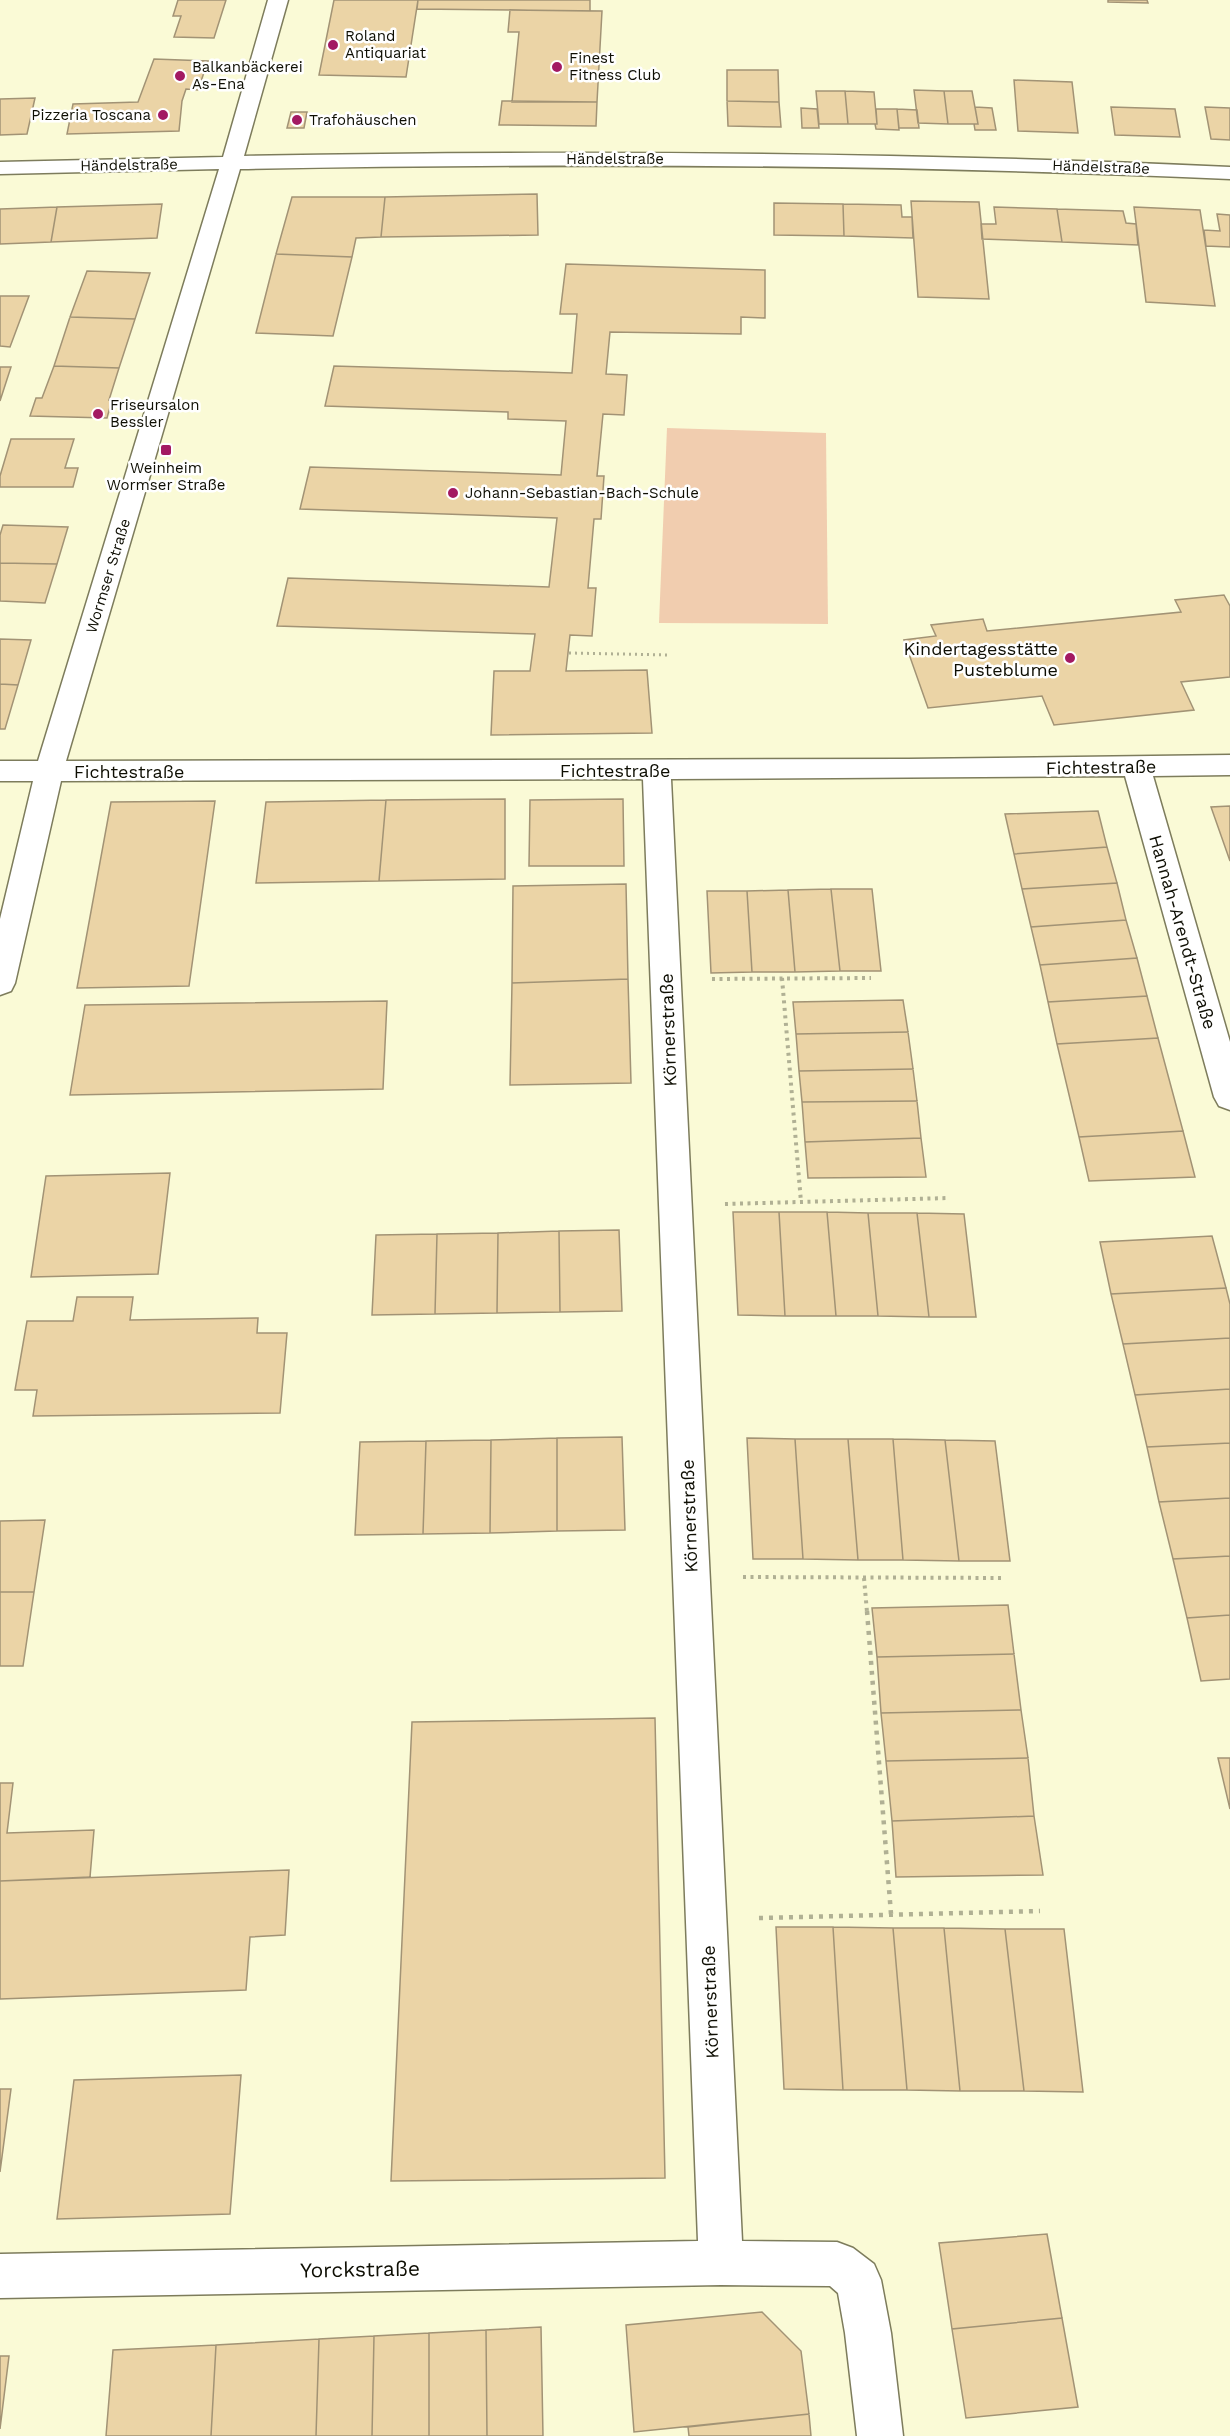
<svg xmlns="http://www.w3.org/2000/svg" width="1230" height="2436" font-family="'Work Sans',sans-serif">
  <rect width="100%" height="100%" fill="#fafad6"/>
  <path fill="#f1cdaf" d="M667,428L826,433L828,624L659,623Z"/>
  <path fill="#ebd4a6" stroke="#a29375" stroke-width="1.5" d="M178,0H226L214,38L174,37L181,16H173Z
    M334,0H418L406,77L319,75Z
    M418,0H590V11L417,9Z
    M1108,0H1147L1148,3L1108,2Z
    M510,10L602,11L597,102H512L519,32H508Z
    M154,59L208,61L198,90L186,89L182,101L179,131L67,134L73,104L138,102Z
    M727,70H778L779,102L727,101Z
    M1014,80L1072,82L1078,133L1018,131Z
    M914,90L944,91L948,124L918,123Z
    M816,91H845L848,124H819Z
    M845,91L874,92L877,124H848Z
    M944,91H972L978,124H948Z
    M35,98L27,134L0,135V99Z
    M502,101L597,102L596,126L499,125Z
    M727,101L779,102L781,127L728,126Z
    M975,107L992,108L996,130H975L974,124H978Z
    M1111,107L1175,109L1180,137L1115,135Z
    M1205,107L1230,108V140L1211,139Z
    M801,108L817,109L819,128H802Z
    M876,109H897L899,130L876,129L875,124H877Z
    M897,109L917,110L919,128H899Z
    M291,112H307L304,128H287Z
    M537,194L538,235L381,237L385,197Z
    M292,197H385L381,237L356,238L352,257L276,254Z
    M911,201L979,202L989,299L918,297Z
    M774,203L843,204L844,236L774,235Z
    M162,204L157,238L51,242L57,207Z
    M843,204L901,205L902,217H912L913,238L844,236Z
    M57,207L51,242L0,244V209Z
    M994,207L1057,209L1062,242L982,239L981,224H996Z
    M1134,207L1200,210L1215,306L1146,302Z
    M1057,209L1123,211L1126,223L1136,224L1138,245L1062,242Z
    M1217,214L1230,215V247L1206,246L1204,230L1220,231Z
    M276,254L352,257L333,336L256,333Z
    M566,264L765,270V318L741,317V334L610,332L606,374L627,375L624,415L603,414L597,476H604L601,519H594L588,588H596L592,636L570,635L566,671L647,670L652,733L491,735L494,671H530L535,634L277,626L288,578L549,587L557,518L300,509L310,467L561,475L566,421L508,419V412L325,406L334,366L572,373L577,314H560Z
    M87,271L150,273L135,319L70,317Z
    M0,296H29L10,347L0,346Z
    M70,317L135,319L119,368L54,366Z
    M54,366L119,368L109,400H112L107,418L30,416L36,398H42Z
    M0,367H11L0,401Z
    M11,439H74L65,468H78L73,487H0V476Z
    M3,525L68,527L57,564L0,563V535Z
    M0,563L57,564L45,603L0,601Z
    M1224,595L1230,606V677L1181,682L1194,710L1054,725L1042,696L928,708L904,640L936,636L931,625L983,619L987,631L1181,612L1175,600Z
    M0,639L31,640L18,685L0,684Z
    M0,684L18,685L5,729H0Z
    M505,799V879L379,881L386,800Z
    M623,799L624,866H529L530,800Z
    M386,800L379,881L256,883L266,802Z
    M215,801L189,986L77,988L111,802Z
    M1230,806V861L1211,807Z
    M1098,811L1107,847L1014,854L1005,814Z
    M1107,847L1117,883L1022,889L1014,854Z
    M1117,883L1126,920L1031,927L1022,889Z
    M626,884L628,979L512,983L513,886Z
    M831,889H872L881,971H840Z
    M831,889L840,971L795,972L788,890Z
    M788,890L795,972H752L747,891Z
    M707,891H747L752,972L711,973Z
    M1126,920L1137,958L1040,965L1031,927Z
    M1137,958L1147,996L1048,1002L1040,965Z
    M628,979L631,1083L510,1085L512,983Z
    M1147,996L1158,1038L1057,1044L1048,1002Z
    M903,1000L908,1032L796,1034L793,1002Z
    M387,1001L383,1089L70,1095L85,1005Z
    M908,1032L913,1069L799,1071L796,1034Z
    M1158,1038L1183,1131L1079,1137L1057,1044Z
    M913,1069L917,1101L802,1102L799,1071Z
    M917,1101L921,1138L805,1142L802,1102Z
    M1183,1131L1195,1177L1089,1181L1079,1137Z
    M921,1138L926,1177L808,1178L805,1142Z
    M170,1173L158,1274L31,1277L46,1176Z
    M733,1212H779L785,1316L738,1315Z
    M779,1212H827L836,1316H785Z
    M827,1212L868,1213L878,1316H836Z
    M868,1213H917L929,1317L878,1316Z
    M917,1213L964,1214L976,1317H929Z
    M619,1230L622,1311L560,1312L559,1231Z
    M559,1231L560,1312L497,1313L498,1233Z
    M498,1233L497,1313L435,1314L437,1234Z
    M437,1234L435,1314L372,1315L376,1235Z
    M1212,1236L1226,1288L1111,1294L1100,1242Z
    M1226,1288L1230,1304V1338L1123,1344L1111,1294Z
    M77,1297H133L130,1320L258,1318L257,1333H287L280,1413L33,1416L37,1390H15L27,1321H73Z
    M1230,1338V1389L1135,1395L1123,1344Z
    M1230,1389V1443L1147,1447L1135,1395Z
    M622,1437L625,1530L557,1531V1438Z
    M557,1438V1531L490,1533L491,1440Z
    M747,1438L795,1439L803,1559H753Z
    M795,1439H848L858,1560L803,1559Z
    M848,1439H893L903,1560H858Z
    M893,1439L945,1440L959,1561L903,1560Z
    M491,1440L490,1533L423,1534L426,1441Z
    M945,1440L995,1441L1010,1561H959Z
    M426,1441L423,1534L355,1535L360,1442Z
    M1230,1443V1498L1159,1502L1147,1447Z
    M1230,1498V1556L1173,1559L1159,1502Z
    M45,1520L34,1592H0V1521Z
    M1230,1556V1615L1187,1618L1173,1559Z
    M0,1592H34L23,1666H0Z
    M1008,1605L1014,1654L877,1657L872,1608Z
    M1230,1615V1679L1201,1681L1187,1618Z
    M1014,1654L1021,1710L881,1713L877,1657Z
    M1021,1710L1028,1758L886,1761L881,1713Z
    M655,1718L665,2178L391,2181L412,1722Z
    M1028,1758L1034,1816L892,1821L886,1761Z
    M1218,1758H1230V1809Z
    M0,1783H13L7,1833L94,1830L90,1877L0,1881Z
    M1034,1816L1043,1875L896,1877L892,1821Z
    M289,1870L285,1935L250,1937L246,1990L0,1999V1881Z
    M776,1927H833L843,2090L784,2089Z
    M833,1927L893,1928L907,2090H843Z
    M893,1928H944L960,2091L907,2090Z
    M944,1928L1005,1929L1024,2091H960Z
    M1005,1929H1064L1083,2092L1024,2091Z
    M241,2075L230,2214L57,2219L74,2080Z
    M0,2089H11L0,2172Z
    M1047,2234L1062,2318L952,2329L939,2243Z
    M762,2312L801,2351L809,2414L634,2432L626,2325Z
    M1062,2318L1078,2407L966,2418L952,2329Z
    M541,2327L543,2436H487L486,2330Z
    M486,2330L487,2436H429V2333Z
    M429,2333V2436H372L374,2336Z
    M374,2336L372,2436H316L319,2339Z
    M319,2339L316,2436H211L216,2345Z
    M216,2345L211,2436H106L113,2350Z
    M0,2356H9L0,2429Z
    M809,2414L811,2436H689L688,2427Z"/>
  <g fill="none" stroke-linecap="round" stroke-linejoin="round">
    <g stroke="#7d7c5c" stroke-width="3">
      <path id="minor" d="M268,0H288L244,156C573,150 901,152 1230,167V179C900,164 570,163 240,169L66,761L909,759L1230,755V775L1153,776L1230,1042V1110L1219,1106L1214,1097L1125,776L671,779L742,2241L837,2242L853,2248L874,2264L881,2280L891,2333L903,2436H857L845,2333L838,2293L830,2286L721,2285L0,2298V2254L698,2241L643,779L61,781L15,983L11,991L0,995V919L33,781H0V761H38L219,169L0,174V162L223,157Z"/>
    </g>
    <path stroke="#b0b094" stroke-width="3" stroke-dasharray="2 4" stroke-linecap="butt" d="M569,653L669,655"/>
    <path stroke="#b0b094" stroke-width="4" stroke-dasharray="3 4.5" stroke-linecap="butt" d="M782,978L801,1202
      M712,979L871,978
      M725,1204L949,1198
      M743,1577L1004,1578
      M864,1578L867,1612"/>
    <path stroke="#b0b094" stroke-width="4.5" stroke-dasharray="4 6" stroke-linecap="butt" d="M867,1611L891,1914
      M759,1918L1040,1911"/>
    <use href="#minor" fill="#fff" fill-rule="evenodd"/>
  </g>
  <g fill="#a31962" stroke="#fff" stroke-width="2">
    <circle cx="333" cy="45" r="6"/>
    <circle cx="557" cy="67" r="6"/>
    <circle cx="180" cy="76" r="6"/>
    <circle cx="163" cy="115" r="6"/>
    <circle cx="297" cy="120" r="6"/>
    <circle cx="98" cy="414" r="6"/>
    <rect x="160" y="444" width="12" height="12" rx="3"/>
    <circle cx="453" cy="493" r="6"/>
    <circle cx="1070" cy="658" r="6"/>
  </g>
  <g text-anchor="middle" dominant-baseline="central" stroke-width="5" stroke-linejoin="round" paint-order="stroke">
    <g font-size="15" fill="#0e0e03" stroke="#fff" text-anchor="start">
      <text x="345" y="36">Roland<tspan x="345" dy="17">Antiquariat</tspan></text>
      <text x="569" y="58">Finest<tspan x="569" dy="17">Fitness Club</tspan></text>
      <text x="192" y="67">Balkanbäckerei<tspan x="192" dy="17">As-Ena</tspan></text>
      <text x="151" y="115" text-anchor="end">Pizzeria Toscana</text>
      <text x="309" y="120">Trafohäuschen</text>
      <text x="110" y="405">Friseursalon<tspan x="110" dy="17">Bessler</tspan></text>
      <text x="166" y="468" text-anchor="middle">Weinheim<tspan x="166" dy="17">Wormser Straße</tspan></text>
      <text x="465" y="493">Johann-Sebastian-Bach-Schule</text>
    </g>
    <g font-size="15" fill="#0e0e03" stroke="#fff">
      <text x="615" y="159">Händelstraße</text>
      <text transform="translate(129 165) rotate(-1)">Händelstraße</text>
      <text transform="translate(1101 167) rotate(2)">Händelstraße</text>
      <text transform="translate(108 576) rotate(-73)">Wormser Straße</text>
    </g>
    <g font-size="18" fill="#0e0e03" stroke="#fff" text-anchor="end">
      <text x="1058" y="648">Kindertagesstätte<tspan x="1058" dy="21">Pusteblume</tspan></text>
    </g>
    <g font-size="18" fill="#0e0e03" stroke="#fff">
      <text transform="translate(1101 767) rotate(-1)">Fichtestraße</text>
      <text x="615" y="770">Fichtestraße</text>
      <text x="129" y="771">Fichtestraße</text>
      <text transform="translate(1183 932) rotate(74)">Hannah-Arendt-Straße</text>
      <text transform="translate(668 1030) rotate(-92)">Körnerstraße</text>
      <text transform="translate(689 1516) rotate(-92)">Körnerstraße</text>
      <text transform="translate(710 2002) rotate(-92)">Körnerstraße</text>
    </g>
    <g font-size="21" fill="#0e0e03" stroke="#fff">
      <text transform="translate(360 2269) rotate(-1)">Yorckstraße</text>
    </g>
  </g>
</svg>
